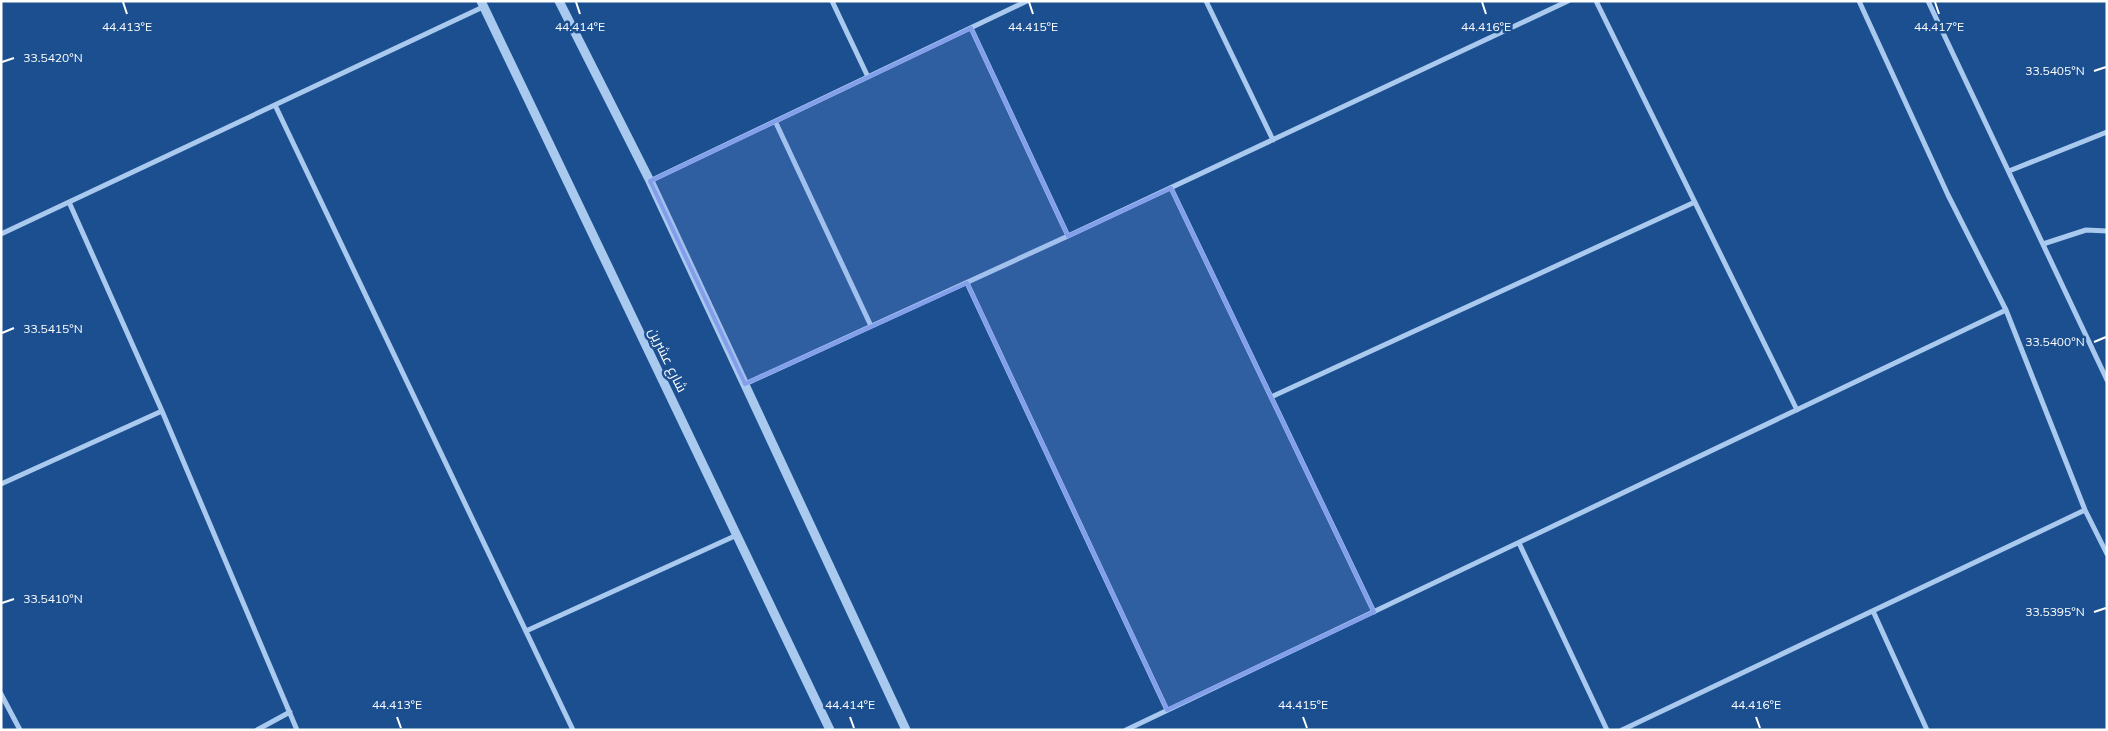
<svg xmlns="http://www.w3.org/2000/svg" width="2108" height="731" font-family="Mulish,Cairo,sans-serif">
  <rect width="100%" height="100%" fill="#1b4f8f"/>
  <g fill="none" stroke-linecap="round" stroke-linejoin="round">
    <path stroke="#a9c9ee" stroke-width="5" d="M832,1L868,77
      M1206,1L1273,140
      M1596,1L1797,410
      M1859,1L1948,195L2006,310L2085,510L2107,554
      M1928,1L2107,380
      M971,28L1068,236
      M275,105L573,730
      M776,123L871,326
      M2009,171L2107,132
      M650,181L1027,1
      M1171,188L1374,612
      M69,202L162,411L297,730
      M1,234L483,7
      M2043,244L2086,230L2107,231
      M967,283L1167,710
      M745,384L1068,236L1568,1
      M1271,397L1695,202
      M1,484L162,411
      M1519,543L1607,730
      M1873,611L1927,730
      M526,631L737,535
      M1,694L20,730
      M257,730L290,712
      M1126,730L2006,310
      M1622,730L2085,510"/>
    <path stroke="#a9c9ee" stroke-width="9" d="M481,1L830,730
      M559,1L650,181L906,730"/>
  </g>
  <path fill="#839eea" fill-opacity="0.2" stroke="#839eea" stroke-width="4" stroke-linejoin="round" d="M971,28L1068,236L1171,188L1374,612L1167,710L967,283L745,384L650,181Z"/>
  <path fill="none" stroke="#fff" stroke-width="2" d="M123,2L127,14M576,2L580,14M1029,2L1033,14M1482,2L1486,14M1935,2L1939,14M2,62L14,58M2094,71L2106,67M2,333L14,328M2094,342L2106,337M2,603L14,599M2094,612L2106,608M397,717L401,728M850,717L854,728M1303,717L1307,728M1756,717L1760,728"/>
  <g text-anchor="middle" dominant-baseline="central" stroke-width="5" stroke-linejoin="round" paint-order="stroke">
    <g font-size="14" fill="#fff" stroke="#1b4f8f">
      <text transform="translate(668 360) rotate(64)">شارع عشرين</text>
    </g>
  </g>
  <g font-size="12" text-anchor="middle" fill="#fff" stroke="#1b4f8f" stroke-width="5" stroke-linejoin="round" paint-order="stroke">
    <text x="1939" y="31">44.417°E</text>
    <text x="127" y="31">44.413°E</text>
    <text x="580" y="31">44.414°E</text>
    <text x="1033" y="31">44.415°E</text>
    <text x="1486" y="31">44.416°E</text>
    <text x="53" y="62">33.5420°N</text>
    <text x="2055" y="75">33.5405°N</text>
    <text x="53" y="333">33.5415°N</text>
    <text x="2055" y="346">33.5400°N</text>
    <text x="53" y="603">33.5410°N</text>
    <text x="2055" y="616">33.5395°N</text>
    <text x="397" y="709">44.413°E</text>
    <text x="850" y="709">44.414°E</text>
    <text x="1303" y="709">44.415°E</text>
    <text x="1756" y="709">44.416°E</text>
  </g>
  <rect width="2108" height="731" fill="none" stroke="#ffffff" stroke-width="5"/>
</svg>
